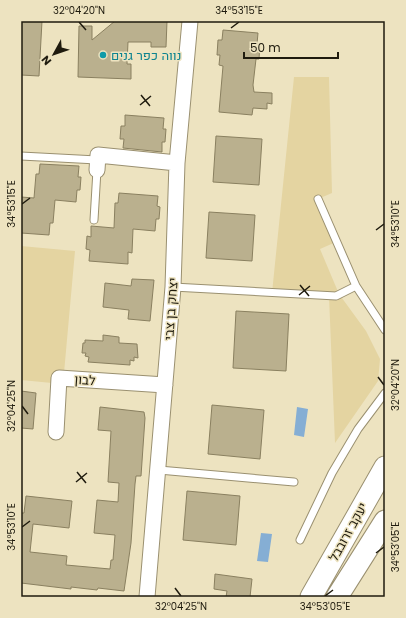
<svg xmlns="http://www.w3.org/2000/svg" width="406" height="618" font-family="Poppins,Heebo,sans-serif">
  <rect width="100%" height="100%" fill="#ede3c0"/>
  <path fill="#e4d4a1" d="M294,77H329L332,193L318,199L336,242L320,249L339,294L366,331L380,359L378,381L335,443L329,296L272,293Z
    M21,246L75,251L64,373L53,372L52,383L21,380Z"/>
  <path fill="#85aed4" d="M297,407L308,409L304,437L294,435Z
    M261,533L272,534L268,562L257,561Z"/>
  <path fill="#bab08e" stroke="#8a8060" d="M21,21H42L39,76L21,75Z
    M115,21H167L166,47H151V42H128L127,64H131V79L78,77L79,26H92V40Z
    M223,30L258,33L257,44H260L259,59H256L253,85L254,92L272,93V104L267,103V109L253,108L252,115L219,112L223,66L219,65L220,55H217L218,40H222Z
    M125,115L164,118L163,129H166L165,142H162V152L123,148L124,139H120L121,126H125Z
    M216,136L262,139L259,185L213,182Z
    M40,164L79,166L78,177H81L80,190H77L76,202L55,200L53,223H50L49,235L21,233V197L34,198L36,174H39Z
    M119,193L158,196L157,206L160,207L159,219H156L155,231L133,229L132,253L128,252V264L89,261L90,250L86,249L87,236L91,237V226L114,228L115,203H118Z
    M209,212L255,215L252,261L206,258Z
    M132,279L154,280L150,321L128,319L129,310L103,307L105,283L131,286Z
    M236,311L289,314L286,371L233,368Z
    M103,335L119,337V343L137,344L138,358L134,357V361L130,360V365L88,362L89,357L85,356L86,353H82L83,343H85V340L103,341Z
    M21,391L36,393L33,429L21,428Z
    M212,405L264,410L260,459L208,454Z
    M100,407L144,412L145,418L141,476H136L135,484L131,543L124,591L98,588L97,590L71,587V589L21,583V513H24L26,496L72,501L69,528L33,524L30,552L67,556L66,565L110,569L111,560H113L115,535L94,533L97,500L118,502L119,483L108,482L111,431L98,430Z
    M187,491L240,496L236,545L183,540Z
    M215,574L252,579L250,597H226L227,591L214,589Z"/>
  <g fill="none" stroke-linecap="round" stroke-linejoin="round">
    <g stroke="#9a9070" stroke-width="9">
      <path id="service" d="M21,156L97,160
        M318,199L356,286L385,330
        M94,220L97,170
        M173,287L336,296L356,286
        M159,470L294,482
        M300,540L332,473L358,429L385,393"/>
    </g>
    <g stroke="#9a9070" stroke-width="17">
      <path id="minor" d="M97,170L98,155L177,163
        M56,432L59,378L165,385
        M147,597L173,287L177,163L190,21"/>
    </g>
    <g stroke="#9a9070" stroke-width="23">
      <path id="secondary" d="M311,597L385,467
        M337,597L385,521"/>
    </g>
    <use href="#service" stroke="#fff" stroke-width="7"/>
    <use href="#minor" stroke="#fff" stroke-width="15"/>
    <use href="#secondary" stroke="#fff" stroke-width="21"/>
  </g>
  <path fill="none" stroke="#1f1b0e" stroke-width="1.5" d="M79,22L86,30M231,28L239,22M141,95L150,106M140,105L151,96M22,204L30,198M376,230L384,224M300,285L309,296M299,295L310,286M378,377L384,385M22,406L28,414M77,472L86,483M76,482L87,473M22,527L30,521M376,553L384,547M175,588L181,596M325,596L333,590"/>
  <circle fill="#0f9aa8" stroke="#ede3c0" stroke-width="1.5" cx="103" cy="55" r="4"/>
  <g text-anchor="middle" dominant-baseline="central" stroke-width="3" stroke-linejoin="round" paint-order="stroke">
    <g font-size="13" fill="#0d838f" stroke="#ede3c0" text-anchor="start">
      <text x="111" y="55">נווה כפר גנים</text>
    </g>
    <g font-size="13" fill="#1f1b0e" stroke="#ede3c0">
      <text transform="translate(171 309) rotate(-86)">יצחק בן צבי</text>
      <text transform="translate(85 380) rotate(4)">לבון</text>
      <text transform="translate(348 532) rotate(-61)">יעקב זרובבל</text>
    </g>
  </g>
  <rect width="406" height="618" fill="none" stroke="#ede3c0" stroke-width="44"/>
  <g transform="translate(54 54) rotate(230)" stroke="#ede3c0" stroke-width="3" paint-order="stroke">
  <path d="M0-3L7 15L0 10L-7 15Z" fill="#1f1b0e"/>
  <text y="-6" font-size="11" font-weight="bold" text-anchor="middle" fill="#1f1b0e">N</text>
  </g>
  <path d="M244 52v6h94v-6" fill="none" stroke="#1f1b0e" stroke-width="2"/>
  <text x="250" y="52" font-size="12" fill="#1f1b0e" stroke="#ede3c0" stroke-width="3" paint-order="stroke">50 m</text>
  <rect x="22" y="22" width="362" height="574" fill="none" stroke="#1f1b0e" stroke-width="1.5"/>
  <g font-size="10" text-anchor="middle" fill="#1f1b0e">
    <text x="79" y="14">32°04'20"N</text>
    <text x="239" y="14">34°53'15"E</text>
    <text transform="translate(11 204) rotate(-90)" y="4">34°53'15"E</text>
    <text transform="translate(395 224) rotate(-90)" y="4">34°53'10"E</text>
    <text transform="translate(395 385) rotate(-90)" y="4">32°04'20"N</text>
    <text transform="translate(11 406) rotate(-90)" y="4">32°04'25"N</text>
    <text transform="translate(11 527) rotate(-90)" y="4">34°53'10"E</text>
    <text transform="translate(395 547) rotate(-90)" y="4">34°53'05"E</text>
    <text x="181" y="610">32°04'25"N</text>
    <text x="325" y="610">34°53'05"E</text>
  </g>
</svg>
